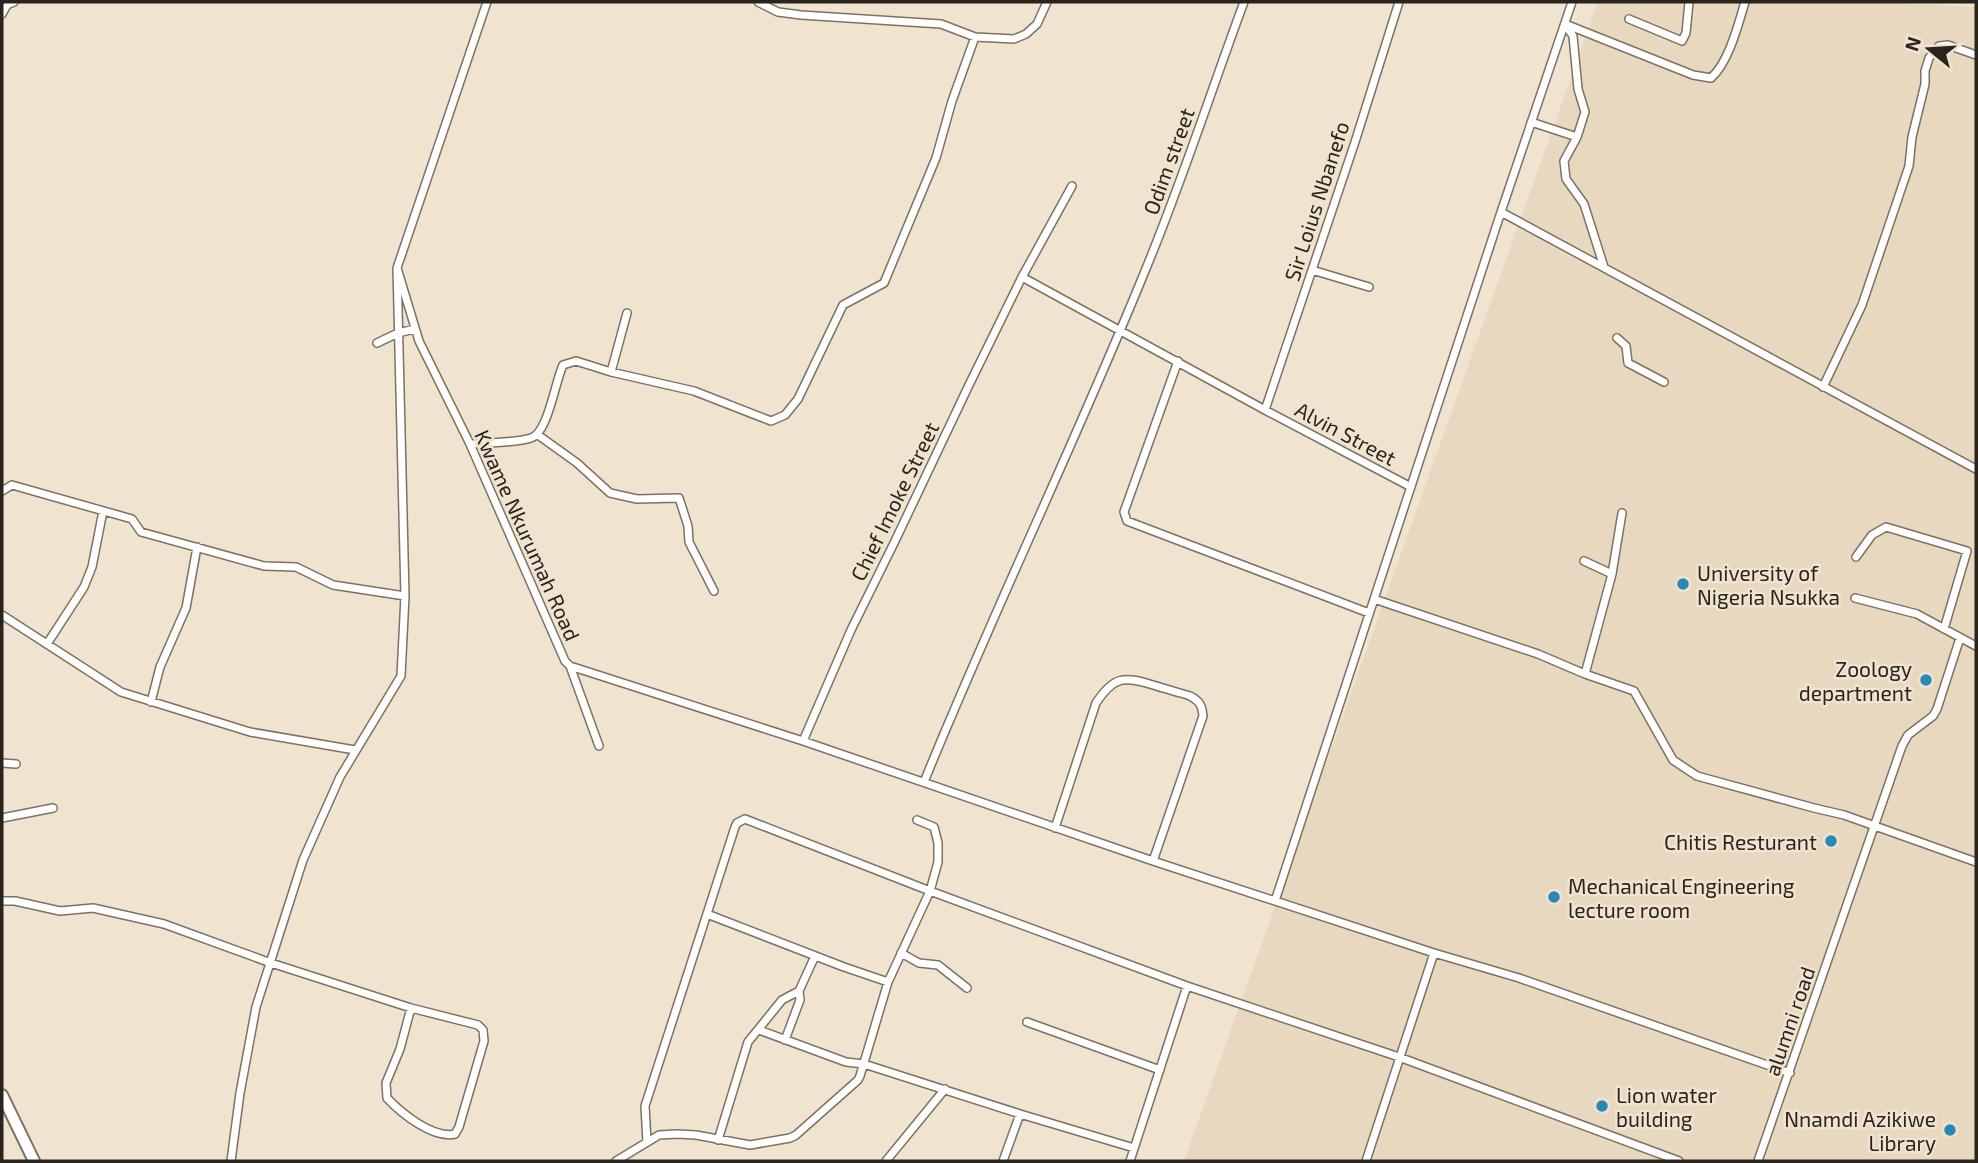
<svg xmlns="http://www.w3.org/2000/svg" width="1978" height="1163" font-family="'Exo 2',sans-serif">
  <rect width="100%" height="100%" fill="#f0e4d1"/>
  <path fill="#e8d8bf" d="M1598,2H1863L1976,7V1161H1184Z"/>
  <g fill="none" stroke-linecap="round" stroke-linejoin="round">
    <g stroke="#7c7261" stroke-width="10">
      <path id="minor" d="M758,2L778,12L801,15L941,24L975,37L1014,39L1026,34L1037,24L1047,2
        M2,14L7,5L14,2
        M1629,19L1682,41L1686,33L1689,2
        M1565,24L1693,75L1711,78C1729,62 1738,25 1745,2
        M1565,24L1573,36L1578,89L1585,112L1577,137
        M1531,122L1577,137L1564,161L1566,179L1584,204L1604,267
        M1501,212L1976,469
        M397,268L419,341L470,444L565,661L570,666L803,741L1153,861L1434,953L1366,1161
        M1312,270L1369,287
        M1022,277L1265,410L1411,487
        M1617,338L1626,346L1628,363L1664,382
        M377,343L398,333L415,329
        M1178,361L1124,512L1127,521L1369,613
        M611,372L627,313
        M1823,387L1862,305L1909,166L1912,137L1925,84V71L1929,58L1939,46L1948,45L1976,55
        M1265,410L1355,142L1399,2
        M538,435L577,463L610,493L637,499L679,498L688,526L689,542L714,591
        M470,444C487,443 515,443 531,438C548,433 555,382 563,365L576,361L611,372L694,391L771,421L785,415L798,399L843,305L884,283L936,158L952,101L975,37
        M2,491L12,485L132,519L141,532L264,566L296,567L333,585L405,596
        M1856,557L1872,535L1886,527L1967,551L1944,629
        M1584,561L1612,574L1622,513
        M1855,598L1917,614L1976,646
        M1374,599L1538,654L1585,674L1634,691L1673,760L1697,776L1814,808L1844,815L1976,862
        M2,615L121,692L250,732L355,750
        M47,644L84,587L92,567L103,511
        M570,666L599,746
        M1585,674L1612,574
        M151,702L160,667L186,608L197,547
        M803,741L851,630L895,541L969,385L1022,277L1072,186
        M2,763L16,764
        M924,782C994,610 1075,443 1145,271C1182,182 1211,91 1244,2
        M2,818L53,808
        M1055,828L1096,703C1114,676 1124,676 1153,685C1165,689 1178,692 1190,696C1200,701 1202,706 1203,716L1153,861
        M2,901H15L60,911L93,908L164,924L271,963L411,1008L478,1025L483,1030L484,1041L459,1127L455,1134C433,1139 401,1113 387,1098L386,1083L400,1049L411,1008
        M1275,901L1501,212L1572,2
        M707,914L844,967L888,982
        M901,953L919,963L938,965L967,988
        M1434,953L1519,978L1790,1073
        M1027,1022L1160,1070
        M759,1030L846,1062L864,1064L1020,1114L1134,1148
        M785,1040L800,1000L799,991L815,956
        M718,1140L748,1042L782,1000L799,991
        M647,1142L645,1106L735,827L737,823L745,819L930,891L1187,986L1399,1057L1679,1161
        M231,1161L240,1093L256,1007L303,860L340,777L401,676L405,596L397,268L487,2
        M616,1161L659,1135L677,1134L696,1135L750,1145L790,1138L796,1135L858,1080L860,1076L888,982L930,891L938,862V843L934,827L917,820
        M886,1161L945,1089
        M1003,1161L1020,1114
        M1130,1161L1187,986
        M1758,1161L1902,746L1908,735L1933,716L1937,709L1960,638"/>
    </g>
    <g stroke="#7c7261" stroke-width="14">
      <path id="primary" d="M2,1095L34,1161"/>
    </g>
    <use href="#minor" stroke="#fff" stroke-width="7"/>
    <use href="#primary" stroke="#fff" stroke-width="10"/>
  </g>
  <g fill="#2b87b4" stroke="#f0e4d1" stroke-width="2.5">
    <circle cx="1683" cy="584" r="7"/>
    <circle cx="1926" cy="680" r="7"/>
    <circle cx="1831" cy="841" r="7"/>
    <circle cx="1554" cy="897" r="7"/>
    <circle cx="1602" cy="1106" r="7"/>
    <circle cx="1950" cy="1130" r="7"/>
  </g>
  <g text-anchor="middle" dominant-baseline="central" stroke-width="5" stroke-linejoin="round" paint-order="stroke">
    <g font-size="21" fill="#29241d" stroke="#f0e4d1">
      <text transform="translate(1168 161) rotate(-70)">Odim street</text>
      <text transform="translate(1316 201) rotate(-72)">Sir Loius Nbanefo</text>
      <text transform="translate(1346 433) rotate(28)">Alvin Street</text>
      <text transform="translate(894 501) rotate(-64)">Chief Imoke Street</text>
      <text transform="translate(528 535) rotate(66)">Kwame Nkurumah Road</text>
      <text transform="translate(1789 1021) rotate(-71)">alumni road</text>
    </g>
    <g font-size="21" fill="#29241d" stroke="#f0e4d1" text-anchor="start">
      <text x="1697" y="572">University of<tspan x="1697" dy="24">Nigeria Nsukka</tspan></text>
      <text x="1912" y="668" text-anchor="end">Zoology<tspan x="1912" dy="24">department</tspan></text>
      <text x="1817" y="841" text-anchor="end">Chitis Resturant</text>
      <text x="1568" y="885">Mechanical Engineering<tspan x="1568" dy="24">lecture room</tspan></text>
      <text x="1616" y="1094">Lion water<tspan x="1616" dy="24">building</tspan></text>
      <text x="1936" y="1118" text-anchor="end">Nnamdi Azikiwe<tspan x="1936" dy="24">Library</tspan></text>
    </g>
  </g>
  <rect width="1978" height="1163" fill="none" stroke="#29241d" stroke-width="7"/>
  <g transform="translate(1929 49) rotate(288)" stroke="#f0e4d1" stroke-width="5" paint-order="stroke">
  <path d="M0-5L12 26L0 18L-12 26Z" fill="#29241d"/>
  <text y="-10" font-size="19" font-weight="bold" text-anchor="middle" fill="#29241d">N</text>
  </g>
</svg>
